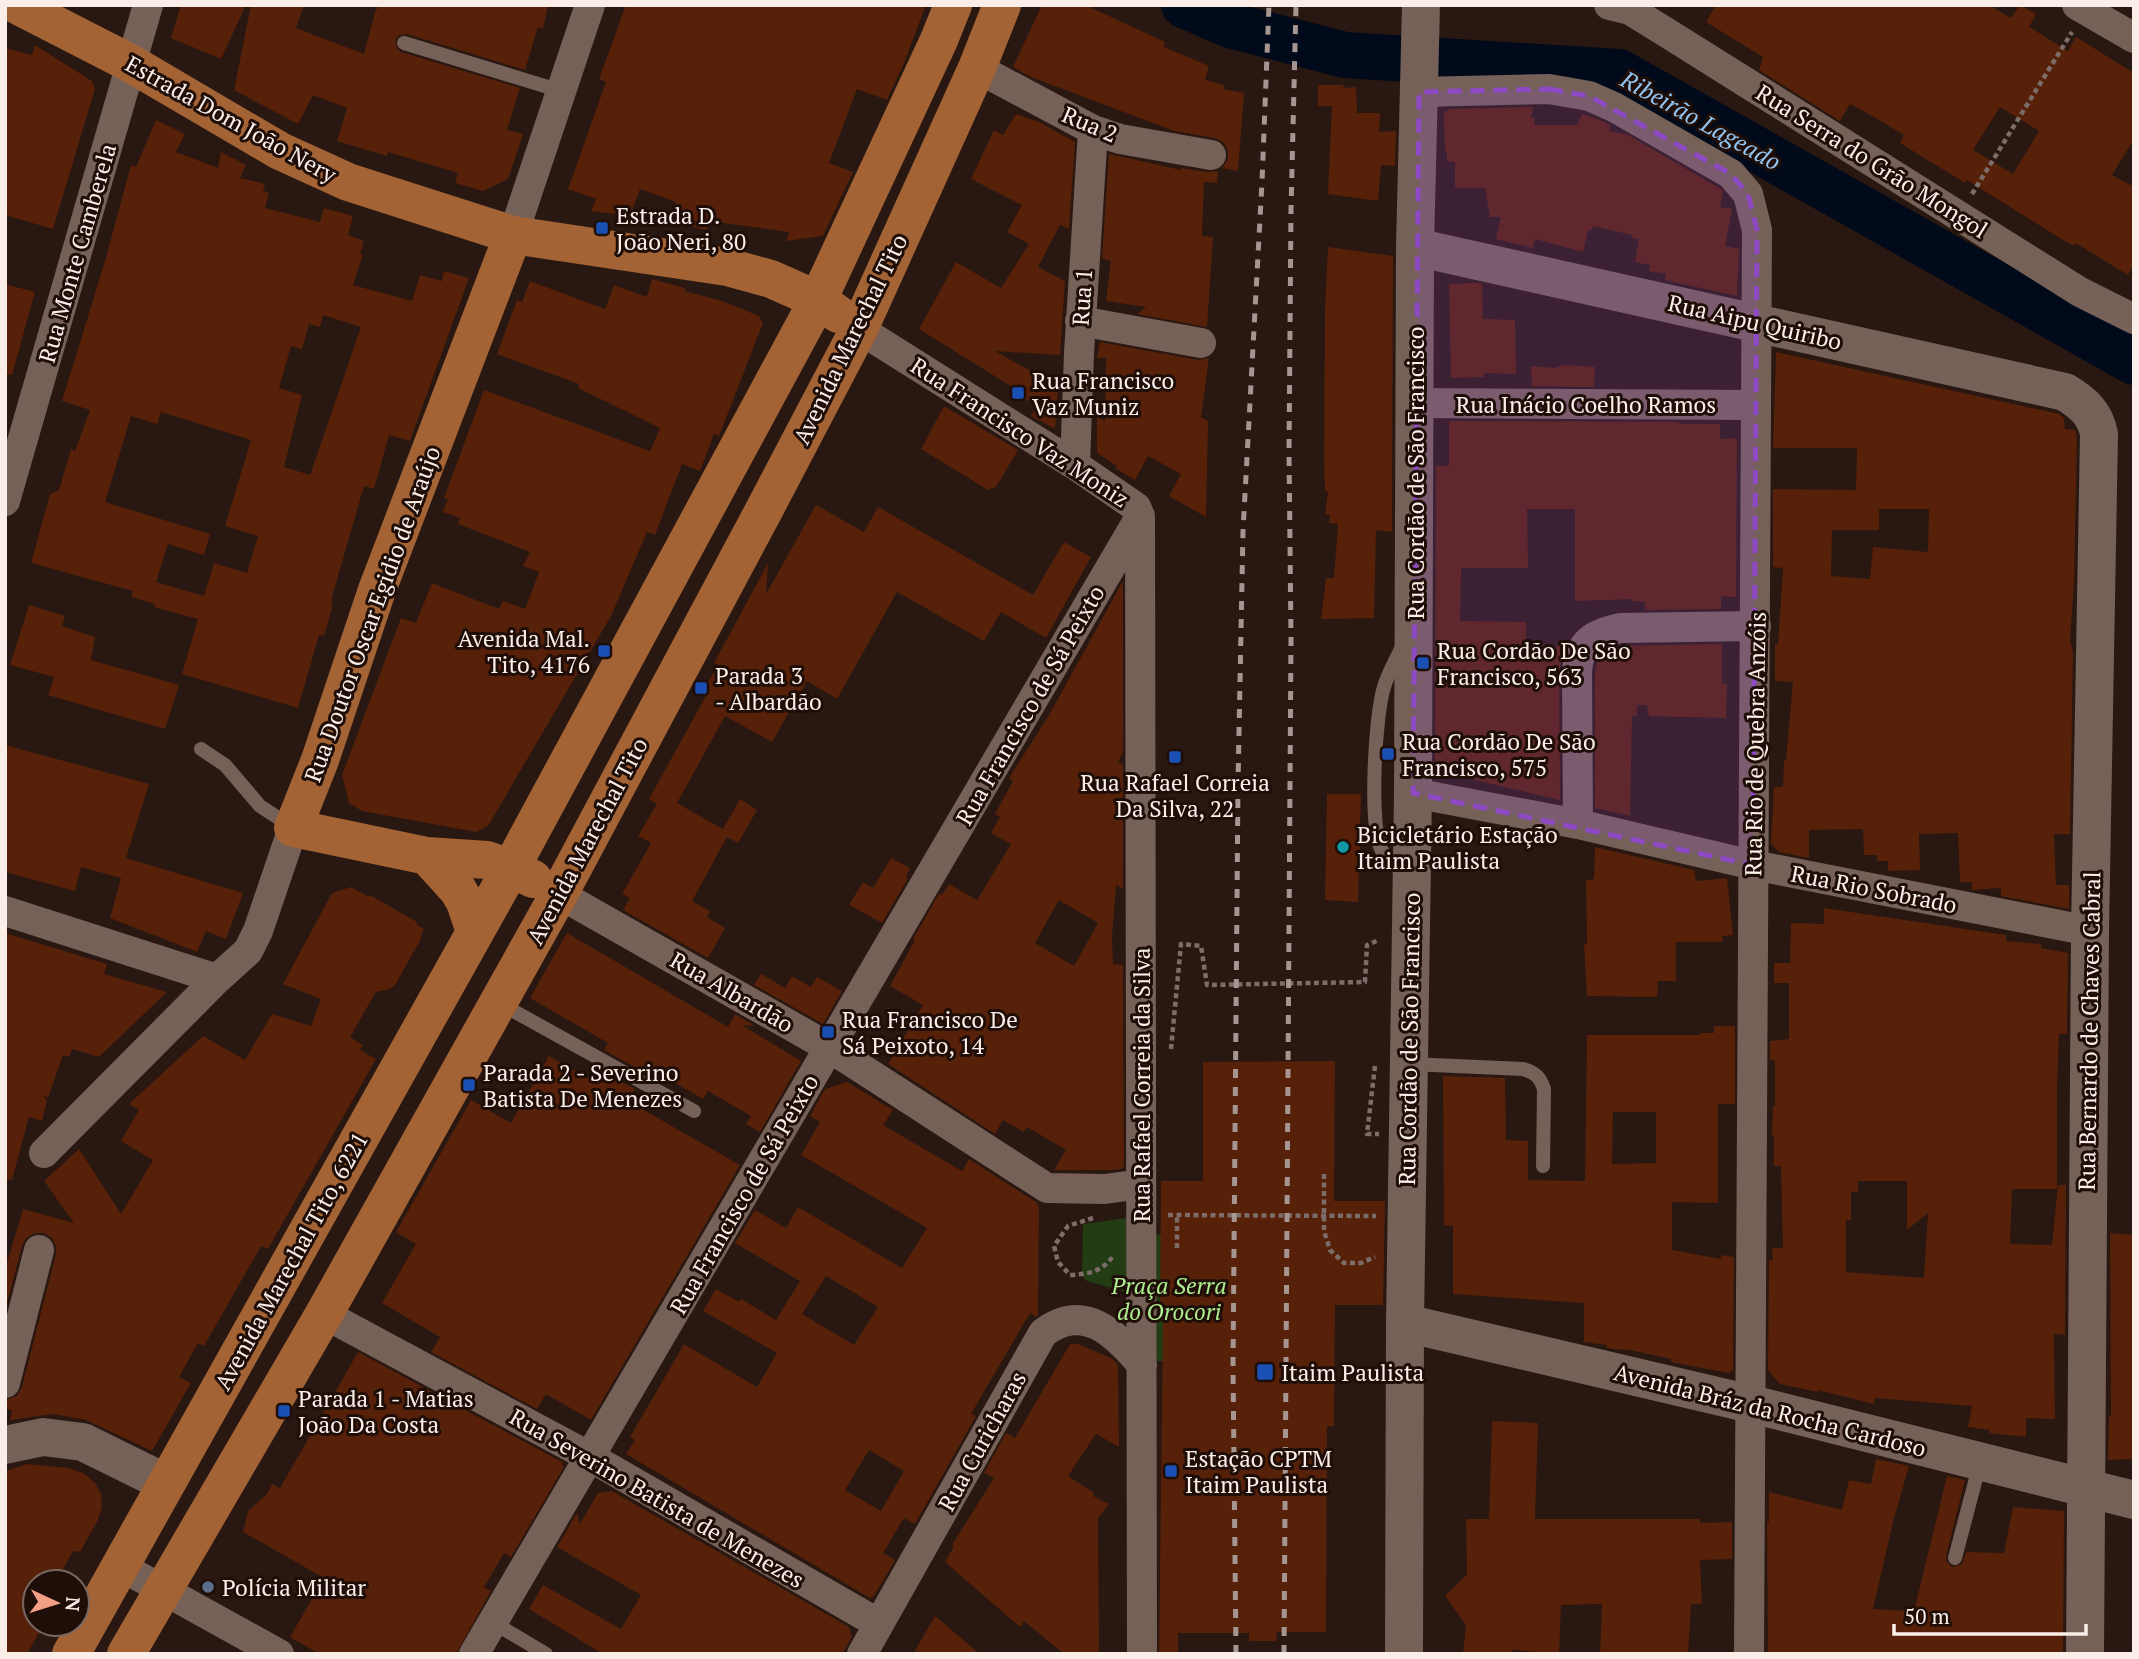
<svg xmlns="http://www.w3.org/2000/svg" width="2139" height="1659" font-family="'PT Serif',serif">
  <rect width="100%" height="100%" fill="#291711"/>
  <path fill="#223c14" d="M1134,1217L1146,1235L1194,1234L1196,1361H1144L1128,1293L1087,1281L1082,1276L1083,1224Z"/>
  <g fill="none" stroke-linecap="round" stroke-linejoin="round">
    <path stroke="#000a1a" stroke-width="46" d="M1184,5L1233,26L1345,55L1619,72L2134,362"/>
  </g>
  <path fill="#562009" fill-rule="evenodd" d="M181,5H246L221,59L171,38Z
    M251,5H304L296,28L364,54L375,12L379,5H548L543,29L538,27L525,70L407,34L398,36L395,41L397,49L401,52L520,88L507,130L523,134L508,179L483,191L455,183L458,173L388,152L387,156L337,141L347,108L313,95L298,124L234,90Z
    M626,5H926L904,63L887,100L857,89L829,163L853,172L823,236L786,241L789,232L709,221L706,230L669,221L676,202L640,189L630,216L591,211L596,199L568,189L606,82L599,79Z
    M1042,5H1085L1165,42L1164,47L1209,66L1205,80L1224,85L1223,89L1244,93L1238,171L1222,168L1228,159V150L1223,142L1215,138L1174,131L1031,77L1013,67Z
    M1716,5H1989L2011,18L2020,5L2036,14L2029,27L2068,51L2076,37L2134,73V139L2112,175L2134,187V264L2128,275L2076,243L2074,246L2055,235L1967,180L1965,183L1900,143L1904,135L1862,110L1850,104L1840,121L1759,70L1763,57L1706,22ZM2000,107L2039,131L2013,174L1973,150Z
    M35,45L92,81L95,89L53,229L5,215V48L32,55Z
    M1318,85H1344L1343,88L1356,87L1357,113H1380L1379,132L1396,131L1395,166L1381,165L1378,201L1328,194L1332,106H1318Z
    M1533,107L1531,118H1535L1534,125H1577L1582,114L1602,121L1610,125L1609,131L1628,135L1721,189L1723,192L1720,207L1732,209L1725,246L1739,249L1737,296L1665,280L1666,274L1649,271L1650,265L1635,262L1639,239L1632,238V235L1593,226L1592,230H1588L1583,252L1535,239L1533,248L1496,239L1501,217H1490L1485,188H1455V162H1447V151H1445L1444,113L1449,109Z
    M1016,114L1039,122L1075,142L1069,229L1060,225L1038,267L1065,281L1060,355L995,351L1052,383L1059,372L1055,429L1031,416L1037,406L1012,391L1014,388L919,329L956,262L1001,288L1029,244L1007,232L1022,205L971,179L994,130L1003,135Z
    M156,120L185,134L176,152L218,168L221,152L246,165L240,178L265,184L263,191L269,193L265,208L320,222L324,208L353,216L348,235L364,241L360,254H363L353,285L412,301L420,275L442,281L444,271L469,278L410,441L389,435L374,489L364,486L332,597V608L324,636L319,635L298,708L182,674L198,619L154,607L155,604L131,597L133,591L31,563L50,494L59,490L71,449L75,451L90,410L62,401L105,261L131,165L136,167ZM323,315L361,327L310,475L284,467L302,395L279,388L291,346L302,349L309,324L320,327ZM161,412L251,440L225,526L258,536L247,573L214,563L204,596L156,582L168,544L204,555L210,534L105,502L131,416L157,424Z
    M1109,154L1181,170V168L1208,172L1218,171L1217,183L1204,182L1202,236L1213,237L1207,327L1137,314L1146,307L1106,301L1111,261L1102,258Z
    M1328,247L1393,256L1392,532L1376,530L1374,618L1321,619L1326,578H1334L1338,524L1329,523L1330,515L1325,514L1328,492L1325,491L1324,462L1325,308Z
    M652,279L685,288V291L722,301L759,316L763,323L719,436L714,434L700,471L682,464L655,535L647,532L611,616L488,826L476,832L362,811L349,803L342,775L401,618L416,623L432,583L499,609L503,601L525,609L539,572L523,566L530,552L458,524L460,518L443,512L448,499L444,498L484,390L650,451L660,428L578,388L579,384L497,354L517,300L522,302L530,281L605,309L614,285L647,297Z
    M1477,283L1482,284L1483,319L1515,320L1516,374L1484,373V377L1451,378L1449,284Z
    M5,284L35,292L12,375L5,374Z
    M1100,342L1198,360L1209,358L1201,417L1208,421L1206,517L1169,496L1181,474L1148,456L1135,480L1115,468L1117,466L1097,453V417L1105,421L1106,358H1097Z
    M1776,352L2059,414L2064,418L2065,429L2075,430L2077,437L2074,581L2070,640L2073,653L2070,834H2054L2056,885H2069V909L2001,896V888L1972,890V882H1960L1958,833L1919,834L1920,870L1888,871V861H1877V855H1864L1863,829L1809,830V858L1779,852L1771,844L1774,787H1783L1784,760H1786L1793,682L1775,681V644L1778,645L1783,568L1773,567V489L1856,490L1857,448H1773ZM1879,509H1929L1928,552L1873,547L1870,579L1831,576L1832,530H1879Z
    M1564,365L1595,367L1594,387L1532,386L1531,366L1555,368Z
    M944,406L1018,450L996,487L988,490L921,449Z
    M1449,421L1679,422V424H1720V439L1737,438L1736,597L1721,596V609L1645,610V602L1632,601V599L1575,601V509H1527L1528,568H1461L1460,621L1526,622V645L1565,646L1559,671L1560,800L1441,772L1435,764L1436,466H1449Z
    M816,505L864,532L878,507L1033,595L1064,542L1091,557L1046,638L1001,612L984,641L897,592L837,699L807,681L772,742L725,716L677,803L723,829L740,799L757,810L738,843L727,837L692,901L710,911L707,917L725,928L708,958L623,910L630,898L622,894L651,843L638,836L657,804L649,799L707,694L703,691L718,665L714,663L768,563L766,594Z
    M1123,581V752L1118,762L1123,764V889L1116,885L1112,936L1113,964L1123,965L1124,1166L1121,1169L1111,1170H1054L1066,1150L1027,1127L1024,1132L1003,1120L995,1134L888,1064L923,1005L890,986L915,940L913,939L939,894L942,895L949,884L977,900L1011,844L991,833L1000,817L995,814L1013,781L1009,778L1049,715ZM1059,900L1098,923L1074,966L1035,943Z
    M29,605L65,616L62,626L95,637L91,660L179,685L165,729L48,695L54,677L10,665Z
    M1722,644V684H1727L1726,718L1649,716L1647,705H1637V716L1632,715L1630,816L1595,808V672L1599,656L1608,650L1621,646Z
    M5,745L149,784L126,858L243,893L226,939L206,931L197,952L110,918L121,878L81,867L75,891L5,872Z
    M1327,794H1361L1358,902L1325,900Z
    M1595,847L1694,870L1696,881L1727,878L1733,935L1722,936L1723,942H1676V981H1658L1657,997L1587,996L1584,944H1587L1586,880L1594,879Z
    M891,858L910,868L906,877L908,878L882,923L849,905L863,882L873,888Z
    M351,887L367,896L370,895L417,922V925L424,929L421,935V939L395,985L390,989L376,992L350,1037L363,1045L360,1050L376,1059L268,1249L261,1246L204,1346L198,1343L179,1377L191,1383L152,1451L86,1420L53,1414L10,1420L12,1410L5,1409V1400L17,1396L22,1387L56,1254V1246L52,1238L44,1233H35L26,1238L22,1246L5,1311V1270L23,1209L74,1223L44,1181L79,1149L121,1214L153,1160L121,1141L139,1110L129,1104L203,1036L245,1060L272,1014L311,1026L321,999L283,984L332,893Z
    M1824,908L2006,935V941L2041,944V948L2068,953L2067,1034H2059L2057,1085V1189H2012L2010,1244L2052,1245L2058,1185H2066L2065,1335L2054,1334L2055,1419L2026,1418V1437L1989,1433L1990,1430L1968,1427L1972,1406L1875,1398L1874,1404L1818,1390V1392L1780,1384L1768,1370L1769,1260H1773L1772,1248H1783L1781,1166H1774V1136H1772L1773,1106H1775V1060H1770V1041L1789,1039V983H1774V963H1790L1791,923L1824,924ZM1858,1181H1907V1230L1928,1213L1924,1278L1846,1272V1220H1851V1192H1858Z
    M5,933L107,964L104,974L167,992L99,1057L72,1049L69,1057L63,1055L48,1098L43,1095L47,1101L42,1121L29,1117L12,1180L5,1179Z
    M567,933L728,1027L735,1014L755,1026L742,1025L801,1061L760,1132L746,1124L751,1116L708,1091L703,1099L648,1067L645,1073L604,1050L608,1043L530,998Z
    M761,974L785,988L792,976L811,987L817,977L842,991L823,1024L754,985Z
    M1714,1026H1735V1104H1718V1203L1672,1202V1250L1721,1259V1255L1734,1257L1733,1370L1728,1373L1671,1362V1359L1630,1350L1614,1349L1607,1348V1345L1584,1342V1303L1453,1294V1226L1444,1225L1443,1076L1505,1078L1506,1140L1528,1141V1180L1585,1181L1587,1035H1700L1701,1033H1714ZM1613,1112H1656V1163L1612,1164Z
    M549,1056L588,1078L595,1067L635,1089L628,1101L740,1165L591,1420L546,1394L537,1409L431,1352L440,1337L382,1303L416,1244L396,1232L471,1100L511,1123Z
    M1335,1061L1334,1201H1385L1383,1305H1335L1334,1426H1327L1326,1632H1277L1276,1641H1249V1633H1178V1654H1159L1163,1319L1160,1318L1161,1181H1203V1062Z
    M847,1082L893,1110L883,1125L962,1171L969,1159L1036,1202L1039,1207L1038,1315L1036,1317L1030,1313L971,1414L976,1416L915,1524L904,1518L883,1553L895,1560L874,1596L870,1598L626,1454L635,1440L630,1437L684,1344L757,1387L777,1353L703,1311L716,1289L739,1302L741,1299L776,1320L800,1281L735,1243L755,1210L786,1228L798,1207L902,1268L927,1228L801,1155L820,1122L810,1116L825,1089ZM826,1276L878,1307L854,1345L802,1314ZM869,1450L904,1471L881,1511L845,1490Z
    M2110,1233L2134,1235V1459L2108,1460L2109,1416H2111Z
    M1070,1344H1078L1113,1359L1118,1365L1119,1447L1096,1434L1068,1476L1094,1493L1093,1496L1109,1504L1098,1518L1099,1654H1064L1024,1621L1020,1627L945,1562L954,1546L952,1545L994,1478L984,1473L1006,1433L1015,1438Z
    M358,1352L562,1462L564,1467L511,1557L504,1553L484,1587L491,1591L456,1654H319L290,1637L324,1578L243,1532L248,1511L267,1494L272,1484L280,1488Z
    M1492,1421L1538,1423L1535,1519H1700V1523L1732,1522V1559L1700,1560L1702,1604H1691L1688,1654H1600L1602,1604L1561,1605L1559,1654L1512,1650L1511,1654H1463L1466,1625L1445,1596L1467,1574L1466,1519H1489Z
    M1876,1459L1909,1466L1893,1522L1873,1609L1914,1611L1947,1476L1965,1480L1946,1556V1561L1952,1567L1962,1564L1966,1552L2004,1553L2013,1507L2064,1511L2063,1654H1768L1767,1522H1769V1492L1842,1510L1849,1480L1871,1484Z
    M27,1464L68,1468L83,1473L95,1483L101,1494L102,1507L98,1520L80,1552L73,1551L56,1582H35V1624L42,1627L27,1654H5V1471Z
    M612,1491L849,1627L852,1637L842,1654H603L529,1609L543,1585L621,1629L641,1595L557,1547L577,1513L580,1524L598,1493Z
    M935,1616L980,1654H913Z"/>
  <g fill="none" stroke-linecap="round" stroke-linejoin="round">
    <path stroke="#7d6d68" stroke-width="4.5" stroke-dasharray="5 3.5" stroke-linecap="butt" d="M1972,194L2072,32
      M1171,1049L1181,944L1201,946L1207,985L1365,982L1367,945L1379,940
      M1375,1066L1367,1134H1379
      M1324,1174V1231L1330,1250L1344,1263H1361L1375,1257
      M1168,1215L1376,1216
      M1093,1218L1068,1226L1054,1246L1058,1262L1070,1275C1088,1274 1102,1272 1113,1256
      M1177,1248V1215"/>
    <path stroke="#766159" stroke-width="14" d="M404,43L561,91
      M1402,647C1396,660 1388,673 1384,687C1375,715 1369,824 1381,849C1387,861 1397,867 1407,875
      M201,749L225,765L260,806L292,827
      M499,1003L694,1111
      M1410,1064L1523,1069C1536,1073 1540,1077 1544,1089L1543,1166
      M1955,1558L1980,1463
      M492,1622L546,1654"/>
    <path stroke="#766159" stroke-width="30" d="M1609,5L1630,10L1664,31L2080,292L2134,319
      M2077,5L2134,38
      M977,68L1093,130L1120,139L1211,155
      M1419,92L1549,89L1589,96L1614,107L1731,174L1748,194L1757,230L1749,1654
      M513,235L590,5
      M1080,321L1201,343
      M859,329L1075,465L1136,507L1140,516L1142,1654
      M1415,403L1756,405
      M1075,465L1079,353L1093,130
      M5,501L148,5
      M1413,793L1578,824L1753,865L2090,931
      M1578,824L1577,671C1580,641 1592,635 1620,628L1756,626
      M559,894L830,1048L1047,1188L1105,1189L1141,1184
      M5,911L217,979
      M44,1153L217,979L248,951L258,931L293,828
      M324,1314L590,1457L879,1624
      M5,1383L39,1250
      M120,1566L279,1654
      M474,1654L1140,517
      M862,1654L1043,1333C1084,1302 1115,1333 1142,1365"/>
    <path stroke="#766159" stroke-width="38" d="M1415,247L2065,392C2083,403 2095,413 2099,434L2090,931L2085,1654
      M1405,1323L1751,1404L2134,1500
      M5,1445L43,1437L83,1442L166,1483
      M1404,1654L1405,1323L1413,793L1415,247L1421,5"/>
    <path stroke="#a36334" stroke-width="38" d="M17,5L130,63L280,151L348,182L513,235L727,267L771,279L818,300L838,314
      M513,235L377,590L320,760L293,828L427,856L487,860L511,868L533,879
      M427,856L458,890L465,902L475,932
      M71,1654L511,868L818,300L939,40L953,5
      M126,1654L324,1314L559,894L763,512L859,329L977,68L1002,5"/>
    <path stroke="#a59691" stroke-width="5" stroke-dasharray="9 9" stroke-linecap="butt" d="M1236,1654L1233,1367L1238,783L1243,531L1262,182L1269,5
      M1284,1654L1291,638L1289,452L1291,210L1296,5"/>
  </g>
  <path fill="#8e49c5" fill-opacity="0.2" stroke="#8e49c5" stroke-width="5" stroke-dasharray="14 9" stroke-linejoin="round" d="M1549,89L1589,96L1731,174L1748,194L1757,230L1753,865L1413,793L1419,92Z"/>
  <g fill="#1a4fb4" stroke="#1f0e08" stroke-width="2.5">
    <rect x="595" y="221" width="14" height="14" rx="3.5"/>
    <rect x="1011" y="386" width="14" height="14" rx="3.5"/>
    <rect x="597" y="644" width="14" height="14" rx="3.5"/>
    <rect x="1416" y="656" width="14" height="14" rx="3.5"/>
    <rect x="694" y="681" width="14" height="14" rx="3.5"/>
    <rect x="1381" y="747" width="14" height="14" rx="3.5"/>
    <rect x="1168" y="750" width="14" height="14" rx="3.5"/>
    <rect x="821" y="1025" width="14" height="14" rx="3.5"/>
    <rect x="462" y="1078" width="14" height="14" rx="3.5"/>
    <rect x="1256" y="1363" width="18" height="18" rx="3.5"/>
    <rect x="277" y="1404" width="14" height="14" rx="3.5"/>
    <rect x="1164" y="1464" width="14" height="14" rx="3.5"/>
  </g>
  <circle fill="#0f9aa8" stroke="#1f0e08" stroke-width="2.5" cx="1343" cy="847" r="7"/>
  <circle fill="#5c6f8a" stroke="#1f0e08" stroke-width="2.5" cx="208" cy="1587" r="7"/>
  <g text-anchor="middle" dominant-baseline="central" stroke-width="6" stroke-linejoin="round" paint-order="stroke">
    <g font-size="23" fill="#fbeee9" stroke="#1f0e08">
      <text transform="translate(231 119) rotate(29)">Estrada Dom João Nery</text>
      <text transform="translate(1090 124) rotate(23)">Rua 2</text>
      <text transform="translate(1872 161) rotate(32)">Rua Serra do Grão Mongol</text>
      <text transform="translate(77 253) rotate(-74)">Rua Monte Camberela</text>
      <text transform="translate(1082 297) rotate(-86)">Rua 1</text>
      <text transform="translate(1755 322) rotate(13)">Rua Aipu Quiribo</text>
      <text transform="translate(850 339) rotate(-64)">Avenida Marechal Tito</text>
      <text x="1586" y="404">Rua Inácio Coelho Ramos</text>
      <text transform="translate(1020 432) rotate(33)">Rua Francisco Vaz Moniz</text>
      <text transform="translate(1415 473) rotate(-90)">Rua Cordão de São Francisco</text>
      <text transform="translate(372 614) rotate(-70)">Rua Doutor Oscar Egidio de Araújo</text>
      <text transform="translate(1030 705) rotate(-60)">Rua Francisco de Sá Peixto</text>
      <text transform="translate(1755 744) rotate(-89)">Rua Rio de Quebra Anzóis</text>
      <text transform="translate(587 841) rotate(-62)">Avenida Marechal Tito</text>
      <text transform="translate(1874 889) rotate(11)">Rua Rio Sobrado</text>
      <text transform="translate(732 992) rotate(30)">Rua Albardão</text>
      <text transform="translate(2089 1031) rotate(-89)">Rua Bernardo de Chaves Cabral</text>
      <text transform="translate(1409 1039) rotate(-89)">Rua Cordão de São Francisco</text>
      <text transform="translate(1141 1085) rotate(-90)">Rua Rafael Correia da Silva</text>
      <text transform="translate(744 1194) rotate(-60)">Rua Francisco de Sá Peixto</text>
      <text transform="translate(291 1261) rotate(-61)">Avenida Marechal Tito, 6221</text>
      <text transform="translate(1770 1410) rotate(14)">Avenida Bráz da Rocha Cardoso</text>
      <text transform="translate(982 1441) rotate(-61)">Rua Curicharas</text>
      <text transform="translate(657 1498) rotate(30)">Rua Severino Batista de Menezes</text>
    </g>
    <g font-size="23" fill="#fbeee9" stroke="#1f0e08" text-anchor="start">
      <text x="616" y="215">Estrada D.<tspan x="616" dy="26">João Neri, 80</tspan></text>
      <text x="1032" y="380">Rua Francisco<tspan x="1032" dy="26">Vaz Muniz</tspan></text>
      <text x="590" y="638" text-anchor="end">Avenida Mal.<tspan x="590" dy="26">Tito, 4176</tspan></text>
      <text x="1437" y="650">Rua Cordão De São<tspan x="1437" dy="26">Francisco, 563</tspan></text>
      <text x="715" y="675">Parada 3<tspan x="715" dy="26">- Albardão</tspan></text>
      <text x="1402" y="741">Rua Cordão De São<tspan x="1402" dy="26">Francisco, 575</tspan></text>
      <text x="1175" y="782" text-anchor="middle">Rua Rafael Correia<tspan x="1175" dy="26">Da Silva, 22</tspan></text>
      <text x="1357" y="834">Bicicletário Estação<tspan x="1357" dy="26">Itaim Paulista</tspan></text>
      <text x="842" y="1019">Rua Francisco De<tspan x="842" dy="26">Sá Peixoto, 14</tspan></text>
      <text x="483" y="1072">Parada 2 - Severino<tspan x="483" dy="26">Batista De Menezes</tspan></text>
      <text x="1281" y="1372">Itaim Paulista</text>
      <text x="298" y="1398">Parada 1 - Matias<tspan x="298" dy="26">João Da Costa</tspan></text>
      <text x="1185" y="1458">Estação CPTM<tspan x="1185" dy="26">Itaim Paulista</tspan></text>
      <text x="222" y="1587">Polícia Militar</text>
    </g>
    <g font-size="23" font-style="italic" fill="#aded8f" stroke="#1f0e08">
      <text x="1169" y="1285">Praça Serra<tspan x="1169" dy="26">do Orocori</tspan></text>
    </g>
    <g font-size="24" font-style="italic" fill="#92c5f2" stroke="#1f0e08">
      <text transform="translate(1701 120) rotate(29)">Ribeirão Lageado</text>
    </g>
  </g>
  <rect width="2139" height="1659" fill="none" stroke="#fbeee9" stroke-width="14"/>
  <g transform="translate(56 1603) rotate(94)"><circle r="33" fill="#1f0e08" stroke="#776862" stroke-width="2"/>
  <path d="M0-5L12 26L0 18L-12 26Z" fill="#f39f85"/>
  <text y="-10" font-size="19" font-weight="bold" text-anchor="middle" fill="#fbeee9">N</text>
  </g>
  <path d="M1894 1624v10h192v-10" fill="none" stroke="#fbeee9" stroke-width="3.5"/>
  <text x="1904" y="1624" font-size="21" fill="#fbeee9" stroke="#1f0e08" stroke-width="5" paint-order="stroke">50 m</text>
</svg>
